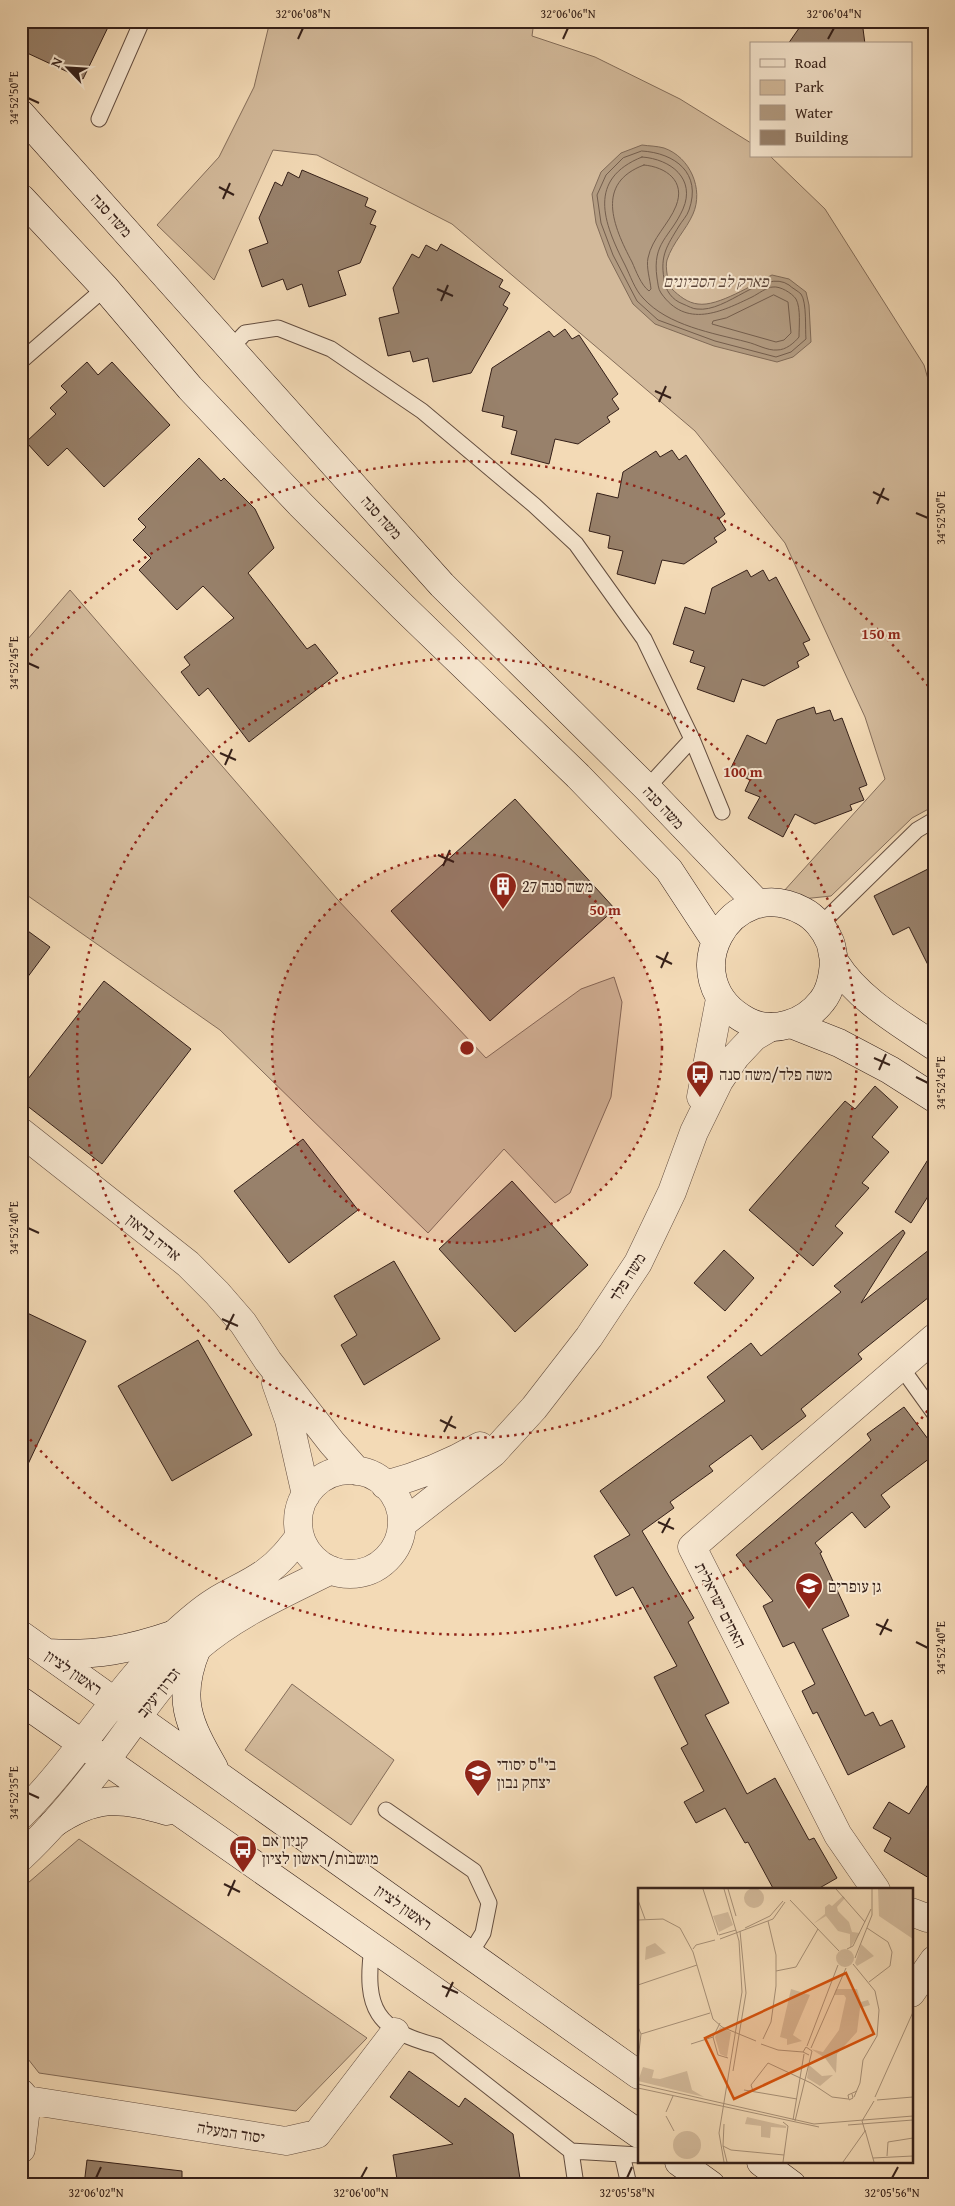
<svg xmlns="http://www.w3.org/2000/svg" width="955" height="2206" font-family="'Gentium Book Plus','Frank Ruhl Libre',serif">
  <rect width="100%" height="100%" fill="#f3dab6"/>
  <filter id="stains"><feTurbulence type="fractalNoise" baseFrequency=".004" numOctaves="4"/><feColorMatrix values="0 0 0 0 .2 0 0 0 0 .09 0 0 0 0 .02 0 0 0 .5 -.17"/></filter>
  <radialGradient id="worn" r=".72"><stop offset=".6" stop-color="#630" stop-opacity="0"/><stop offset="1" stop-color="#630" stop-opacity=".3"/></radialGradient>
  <path fill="#d3ba9b" stroke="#846d5a" d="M270,21H534L532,36L595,57L680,99L751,143V156H770L825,209L924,365L934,400V806L912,818L831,896L774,902L885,779L865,717L785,543L695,431L452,224L317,155L273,150L214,280L157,225L219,157L254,87Z
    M70,590L337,899L486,1058L581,989L614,977L622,1002L611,1097L570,1193L555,1203L504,1149L428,1233L220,1030L21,891V647Z
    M292,1684L394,1760L351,1825L245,1750Z
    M79,1839L367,2038L296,2111L39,2073L21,2050V1889Z"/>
  <path fill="#b29b81" stroke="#806a57" d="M642,145C649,146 657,146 664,148C690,157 704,189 693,214C686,230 673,242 667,260C665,267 668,284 672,289C679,296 688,303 698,304C718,307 753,284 772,275L789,279L806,292L809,305L811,342L793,357L777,362L714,346L655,324L633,304L608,256L596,223L592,194L601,172L621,153Z"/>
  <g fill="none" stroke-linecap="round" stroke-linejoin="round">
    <path stroke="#745e4d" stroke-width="1" d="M642,151C675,153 702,173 689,210C687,216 682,221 679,226C667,246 660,255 664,279C665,290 672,300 683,304C688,306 693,309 697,309C727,313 764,268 789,285C792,288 798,291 801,294C807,302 805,330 806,339L791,352L776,357L715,341L658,320L637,301L613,255L601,223L597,195L606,175L623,158Z
      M642,157C671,159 696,179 683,209C670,238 652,242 657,278C658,283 658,289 661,293C686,329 721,312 752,297C758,294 767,287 773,287C780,286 792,293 796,299C801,308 799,327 799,337C794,343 786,350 777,350C768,351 756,344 747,342C713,333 668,326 643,298C635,290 630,275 625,265C603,222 587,179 642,157Z
      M644,165C666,167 686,181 676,206C669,224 652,238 648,258C646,267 650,279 651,289L649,291C641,285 636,271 632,262C613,226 595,183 644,165Z
      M774,295L788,302L791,333L784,340L776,342L712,324L713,321L726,318Z"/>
  </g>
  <path fill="#98816b" stroke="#352019" d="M21,21H111L83,79L25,52L28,46L21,43Z
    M804,21H862L865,44H788Z
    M302,170L368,198L365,206L376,211L370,224L376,226L360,263L338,271L346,295L309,307L302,284L287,290L283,279L262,287L249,250L268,243L259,218L275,182L282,186L288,172L299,178Z
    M441,244L503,280L499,287L510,293L503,305L508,308L471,373L433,382L428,358L413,362L410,351L388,356L379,318L399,313L393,288L412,254L419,258L426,245L437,251Z
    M565,329L572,339L579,335L618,394L612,399L619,409L607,417L610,422L578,444L555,439L549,464L511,454L517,431L502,427L504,416L482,411L492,368L549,331L554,337Z
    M87,362L98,375L112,362L170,425L104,487L67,448L48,466L26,442L56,414L50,408L67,392L61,386Z
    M672,450L679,460L686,455L725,514L719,519L726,530L714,538L717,542L684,564L662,560L655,584L617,574L623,551L608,548L610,536L589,531L597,493L618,498L623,472L656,451L660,457Z
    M199,458L221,481L224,478L255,509L274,548L248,573L307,649L315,644L338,673L249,742L208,688L199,696L181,672L190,665L184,657L234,618L203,586L177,610L139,570L151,558L133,540L146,527L138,519Z
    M747,570L751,577L763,570L769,581L776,577L810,640L803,643L809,655L797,662L799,667L764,686L742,679L734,702L697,689L705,667L690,662L694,651L673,644L685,607L705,614L712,588Z
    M814,707L816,714L830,710L834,721L842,718L867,785L859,788L864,800L850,805L852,810L815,824L795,814L783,837L748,818L760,797L745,791L750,780L730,770L747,735L766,744L777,720Z
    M515,799L615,909L490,1021L391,911Z
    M934,866V977L909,927L893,935L874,896Z
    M21,926L50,947L21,986Z
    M104,981L191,1049L102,1164L21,1101V1088Z
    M875,1086L898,1107L872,1137L889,1152L862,1183L869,1188L835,1226L843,1233L813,1266L749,1210L845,1101L855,1109Z
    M303,1139L358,1210L289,1263L234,1191Z
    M934,1150V1187L911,1223L895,1212Z
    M512,1181L588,1265L515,1332L439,1249Z
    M903,1230L905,1233L861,1303L934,1246V1293L858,1354L862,1359L801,1409L806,1416L762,1450L751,1435L709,1466L713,1471L670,1502L674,1508L642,1531L694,1618L688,1622L729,1703L705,1715L747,1794L775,1778L809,1840L814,1838L837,1878L816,1890H774L748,1842L745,1843L725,1808L696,1823L684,1802L704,1791L681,1748L688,1744L654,1677L677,1666L633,1587L616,1596L594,1556L630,1535L600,1491L725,1401L707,1377L751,1343L761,1356L841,1292L834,1286Z
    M724,1250L754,1278L725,1311L694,1283Z
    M394,1261L440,1339L364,1385L341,1345L357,1335L334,1296Z
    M21,1310L86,1341L21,1479Z
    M198,1340L252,1435L172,1481L118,1386Z
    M904,1407L934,1447V1455L881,1495L890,1507L865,1528L852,1512L815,1543L822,1552L820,1553L849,1616L822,1629L865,1716L873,1712L880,1726L892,1720L905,1747L848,1775L817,1712L813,1714L802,1691L815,1684L794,1642L783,1647L763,1606L773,1601L736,1555L871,1440L867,1434Z
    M934,1775V1881L884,1851L891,1838L873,1828L889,1802L909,1814Z
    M409,2071L459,2107L465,2098L513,2134L521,2185H398L393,2155L453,2144L390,2097Z
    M87,2160L182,2171V2185H84Z"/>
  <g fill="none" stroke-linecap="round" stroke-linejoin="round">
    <g stroke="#644e40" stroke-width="17">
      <path id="lane" d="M99,119L142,21
        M232,347L245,333L278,328L331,349L422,411L534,505L576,544L644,639L692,739L722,812
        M21,361L105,288
        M647,788L692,739
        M820,925L917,830L934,820
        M901,1367L934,1413
        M386,1810L474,1871L489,1903L483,1933L470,1954
        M372,1947C364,2009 376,2030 437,2046L571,2151L639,2155
        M571,2151L576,2185
        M622,2154L629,2185"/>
    </g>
    <g stroke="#644e40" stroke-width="29">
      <path id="street" d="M701,1097L720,999
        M21,1132L188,1264L217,1293L243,1323L268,1361L332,1443L357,1471
        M276,1383L289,1420L306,1495
        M298 1522a52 52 0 1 1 104 0a52 52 0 1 1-104 0Z
        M385,1485C419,1476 449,1464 480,1446
        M402,1524L493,1453L534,1408L589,1337L638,1263L672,1192L694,1132L719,1081L736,1056L754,1037L771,1027
        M21,1815C76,1760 115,1692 170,1638C184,1625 198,1612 214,1602C231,1591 250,1584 266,1572C280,1562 290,1549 300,1536
        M21,1857C52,1828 80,1794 106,1760C135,1722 161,1680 197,1648C236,1614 285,1593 331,1570
        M876,1890L838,1835L692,1547L934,1338
        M911,1912L927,1918L934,1917
        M911,1993L934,1960
        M21,2093L27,2100L286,2141L317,2134L395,2032
        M21,2149L27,2100"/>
    </g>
    <g stroke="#352019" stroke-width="29">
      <path id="secondary" d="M21,114L442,585L647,788L758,904
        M21,198L105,288L190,388L301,505L403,607L578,776L669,870L715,940
        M834,962C833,976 831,990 822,1001C805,1023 773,1035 747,1021C670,980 730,871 803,911C815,917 825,930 830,942C833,949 832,958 836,964C858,999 900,1023 934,1046
        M791,1024L839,1043L890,1070L934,1098
        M21,1635L639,2075
        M197,1648C176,1698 188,1723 214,1768
        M47,1653C97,1656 128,1650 175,1634
        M21,1701L639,2134
        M53,1824C95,1795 120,1797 167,1811
        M679,2162L711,2185
        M761,2162L792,2185"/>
    </g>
    <use href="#lane" stroke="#f7e7d0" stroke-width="15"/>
    <use href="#street" stroke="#f7e7d0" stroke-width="28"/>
    <use href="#secondary" stroke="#f7e7d0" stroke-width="28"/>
  </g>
  <path fill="none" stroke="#352019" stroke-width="2" d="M298,39L303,28M563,39L568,28M828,39L834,28M28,98L39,103M219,187L234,195M223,199L230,183M437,289L453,296M441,301L448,285M655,391L671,398M659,402L666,386M873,492L889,500M877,504L884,488M916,513L928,518M28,663L39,668M220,753L236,760M225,765L232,749M438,855L454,862M443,866L450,850M656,956L672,964M661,968L668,952M874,1058L890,1065M879,1070L886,1054M916,1077L928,1083M28,1228L39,1233M222,1319L238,1326M226,1330L234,1314M440,1420L456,1428M444,1432L452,1416M658,1522L674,1529M662,1533L670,1518M876,1624L892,1631M880,1635L888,1619M916,1642L928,1648M28,1793L39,1798M224,1884L240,1892M228,1896L235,1880M442,1986L458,1993M446,1997L453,1982M96,2178L101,2167M361,2178L367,2167M627,2178L632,2167M892,2178L898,2167"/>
  <circle cx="467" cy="1048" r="195" fill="#8f2418" fill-opacity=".12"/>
  <g fill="none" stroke="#8f2418" stroke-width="2.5" stroke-dasharray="2.5 5">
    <circle cx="467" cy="1048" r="195"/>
    <circle cx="467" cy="1048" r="390"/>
    <path d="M932 1405A586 586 0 0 1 21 1429M21 667A586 586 0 0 1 932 691"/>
  </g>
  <defs>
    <g id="building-pin" transform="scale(1.4375)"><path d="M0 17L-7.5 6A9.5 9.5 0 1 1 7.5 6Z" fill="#8f2418" stroke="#f7e7d0"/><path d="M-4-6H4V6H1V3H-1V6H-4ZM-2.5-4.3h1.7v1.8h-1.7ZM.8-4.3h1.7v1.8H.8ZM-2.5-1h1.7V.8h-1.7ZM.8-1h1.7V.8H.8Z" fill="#fff"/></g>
    <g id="bus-pin" transform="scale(1.4375)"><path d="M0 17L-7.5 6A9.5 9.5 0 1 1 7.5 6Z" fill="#8f2418" stroke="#f7e7d0"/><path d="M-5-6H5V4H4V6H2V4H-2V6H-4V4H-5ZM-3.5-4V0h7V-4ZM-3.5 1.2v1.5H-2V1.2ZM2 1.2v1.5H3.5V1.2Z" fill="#fff"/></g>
    <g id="school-pin" transform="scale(1.4375)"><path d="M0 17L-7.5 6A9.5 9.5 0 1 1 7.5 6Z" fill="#8f2418" stroke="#f7e7d0"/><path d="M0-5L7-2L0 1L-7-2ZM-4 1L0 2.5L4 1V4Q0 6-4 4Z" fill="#fff"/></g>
  </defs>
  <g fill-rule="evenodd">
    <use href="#building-pin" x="503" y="886"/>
    <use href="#bus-pin" x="700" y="1074"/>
    <use href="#school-pin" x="809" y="1586"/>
    <use href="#school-pin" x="478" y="1773"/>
    <use href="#bus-pin" x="243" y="1849"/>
  </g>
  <g text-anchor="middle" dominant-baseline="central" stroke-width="4" stroke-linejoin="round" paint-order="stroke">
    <g font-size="16" fill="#352019" stroke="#f7e7d0">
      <text transform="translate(112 215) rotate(48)">משה סנה</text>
      <text transform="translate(382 517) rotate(48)">משה סנה</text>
      <text transform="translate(664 807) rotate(47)">משה סנה</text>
      <text transform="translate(154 1237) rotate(39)">אריה בראון</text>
      <text transform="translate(627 1277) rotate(-58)">משה פלד</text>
      <text transform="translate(721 1605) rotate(63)">האחים ישראלית</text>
      <text transform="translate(74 1672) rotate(35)">ראשון לציון</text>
      <text transform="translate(158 1692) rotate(-51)">זכרון יעקב</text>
      <text transform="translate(404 1907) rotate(36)">ראשון לציון</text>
      <text transform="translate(231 2132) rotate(9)">יסוד המעלה</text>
    </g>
    <g font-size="16" font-style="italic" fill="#5c463a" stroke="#f7e7d0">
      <text x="716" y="281">פארק לב הסביונים</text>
    </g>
    <g font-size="16" fill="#352019" stroke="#f7e7d0" text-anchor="start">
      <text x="522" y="886">משה סנה 27</text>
      <text x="719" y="1074">משה פלד/משה סנה</text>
      <text x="828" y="1586">גן עופרים</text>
      <text x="497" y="1764">בי"ס יסודי<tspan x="497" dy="18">יצחק נבון</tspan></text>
      <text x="262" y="1840">קניון אם<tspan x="262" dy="18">מושבות/ראשון לציון</tspan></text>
    </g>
  </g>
  <g transform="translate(638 1888)">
    <rect width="275" height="275" fill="#f3dab6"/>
    <path d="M106 10a10 10 0 1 1 20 0a10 10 0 1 1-20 0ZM240,1H275V51L241,28ZM205,8L207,10L199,19L200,23L211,34L214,44L222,45L212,60V46L200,43L188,28L175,36L187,26V19L191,16L194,18ZM90,24L95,37L81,44L75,28ZM17,55L28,65L7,72L8,59ZM223,56L236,68L219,78L217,75ZM198 70a9 9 0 1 1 18 0a9 9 0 1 1-18 0ZM153,101L172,107L155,147L164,153L149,157V151L142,149ZM198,101H219L223,114L230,112L232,117L222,120L219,144L199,166L198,185L187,170L173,161L185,164L201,142L208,110L206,107H196ZM82,139L93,144L89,169L82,166L77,149ZM171,177L184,188L195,187L182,198L169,190ZM5,179L16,182L14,190L22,191L49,183L54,202L66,209L0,193ZM109,229L148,238V240L133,239L132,250L123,249V238L107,236ZM35 257a14 14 0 1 1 28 0a14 14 0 1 1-28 0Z" fill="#d3ba9b"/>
    <path fill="none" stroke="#a79077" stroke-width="1" d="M65,1L80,47M90,1L98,28M198,1L227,34M0,12L7,31M152,12L201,63M0,32L25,31L42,40L55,64L75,131L84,139L118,153M107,40L132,28L145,13M229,40L250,54L254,64L252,78L231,94M81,47L98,42M82,51L135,31L147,14M55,61L58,57L77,52M209,61L215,58L233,21M217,70L234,27V1M215,76L237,103L241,122L239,148L225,172L222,195L216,209M138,83L158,79L180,41M0,97L59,77M82,135L75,149L80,167L90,170M0,139L3,146L0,172M3,146L72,125M125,151L133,134L138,98V67L130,33M53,156L75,149M123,156L140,162L165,164M169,158L200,77M173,160L208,80M95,183L108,105L102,43M0,196L176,236L275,228M0,200L181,239M106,202L159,211M115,203L113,197L130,175L173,195L194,209L210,211M214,206L215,210L211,212L210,207L219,203M237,209L275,124M239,212L275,209M28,224L35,208M28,228L36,243M155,232L166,166M157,233L174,163L168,159L165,164L171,167M145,234L150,238L145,274M86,236L85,258L89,274M210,237L275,232M227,242L236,274M85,258L93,262L146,267M249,268L250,254L275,250M235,270L275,268M86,274L81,245L104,104L101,53L86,1M205,274L227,243L224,233L236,213"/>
    <path fill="#d6530d" fill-opacity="0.15" stroke="#d6530d" stroke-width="2.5" d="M208,85L236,146L96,211L67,150Z"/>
    <rect width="275" height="275" fill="none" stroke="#352019" stroke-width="2.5"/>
  </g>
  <circle cx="467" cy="1048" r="8" fill="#8f2418" stroke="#f7e7d0" stroke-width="2.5"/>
  <g font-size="15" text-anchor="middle" font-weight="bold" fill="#8f2418" stroke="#f7e7d0" stroke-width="4" stroke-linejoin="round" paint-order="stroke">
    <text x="881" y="639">150 m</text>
    <text x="743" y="777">100 m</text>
    <text x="605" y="915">50 m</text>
  </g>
  <rect width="955" height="2206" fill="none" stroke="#f3dab6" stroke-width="55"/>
  <rect x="750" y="42" width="162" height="115" fill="#f7e7d0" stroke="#a99787"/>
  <rect x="760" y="59" width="25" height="8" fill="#f7e7d0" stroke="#a99787"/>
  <text x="795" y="68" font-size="15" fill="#352019">Road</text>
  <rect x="760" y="80" width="25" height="15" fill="#d3ba9b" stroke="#a99787"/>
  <text x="795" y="92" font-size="15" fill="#352019">Park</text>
  <rect x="760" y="105" width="25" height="15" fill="#b29b81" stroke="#a99787"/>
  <text x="795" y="118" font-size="15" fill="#352019">Water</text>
  <rect x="760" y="130" width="25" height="15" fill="#98816b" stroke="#a99787"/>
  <text x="795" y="142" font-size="15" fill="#352019">Building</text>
  <g transform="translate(68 68) rotate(295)" stroke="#f7e7d0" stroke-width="4" paint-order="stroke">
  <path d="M0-4L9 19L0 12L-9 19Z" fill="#352019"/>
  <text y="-8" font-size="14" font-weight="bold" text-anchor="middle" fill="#352019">N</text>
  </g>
  <rect x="28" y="28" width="900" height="2150" fill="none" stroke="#352019" stroke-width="2"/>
  <g font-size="12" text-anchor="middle" fill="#352019">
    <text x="303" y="18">32°06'08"N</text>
    <text x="568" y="18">32°06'06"N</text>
    <text x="834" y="18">32°06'04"N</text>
    <text transform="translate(14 98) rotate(-90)" y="4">34°52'50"E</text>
    <text transform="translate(941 518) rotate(-90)" y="4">34°52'50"E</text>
    <text transform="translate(14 663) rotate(-90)" y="4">34°52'45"E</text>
    <text transform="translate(941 1083) rotate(-90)" y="4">34°52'45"E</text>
    <text transform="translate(14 1228) rotate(-90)" y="4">34°52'40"E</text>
    <text transform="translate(941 1648) rotate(-90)" y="4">34°52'40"E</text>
    <text transform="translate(14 1793) rotate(-90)" y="4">34°52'35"E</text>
    <text x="96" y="2197">32°06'02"N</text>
    <text x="361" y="2197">32°06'00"N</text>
    <text x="627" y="2197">32°05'58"N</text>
    <text x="892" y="2197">32°05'56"N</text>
  </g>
  <rect width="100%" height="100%" filter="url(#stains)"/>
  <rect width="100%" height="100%" fill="url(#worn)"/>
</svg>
